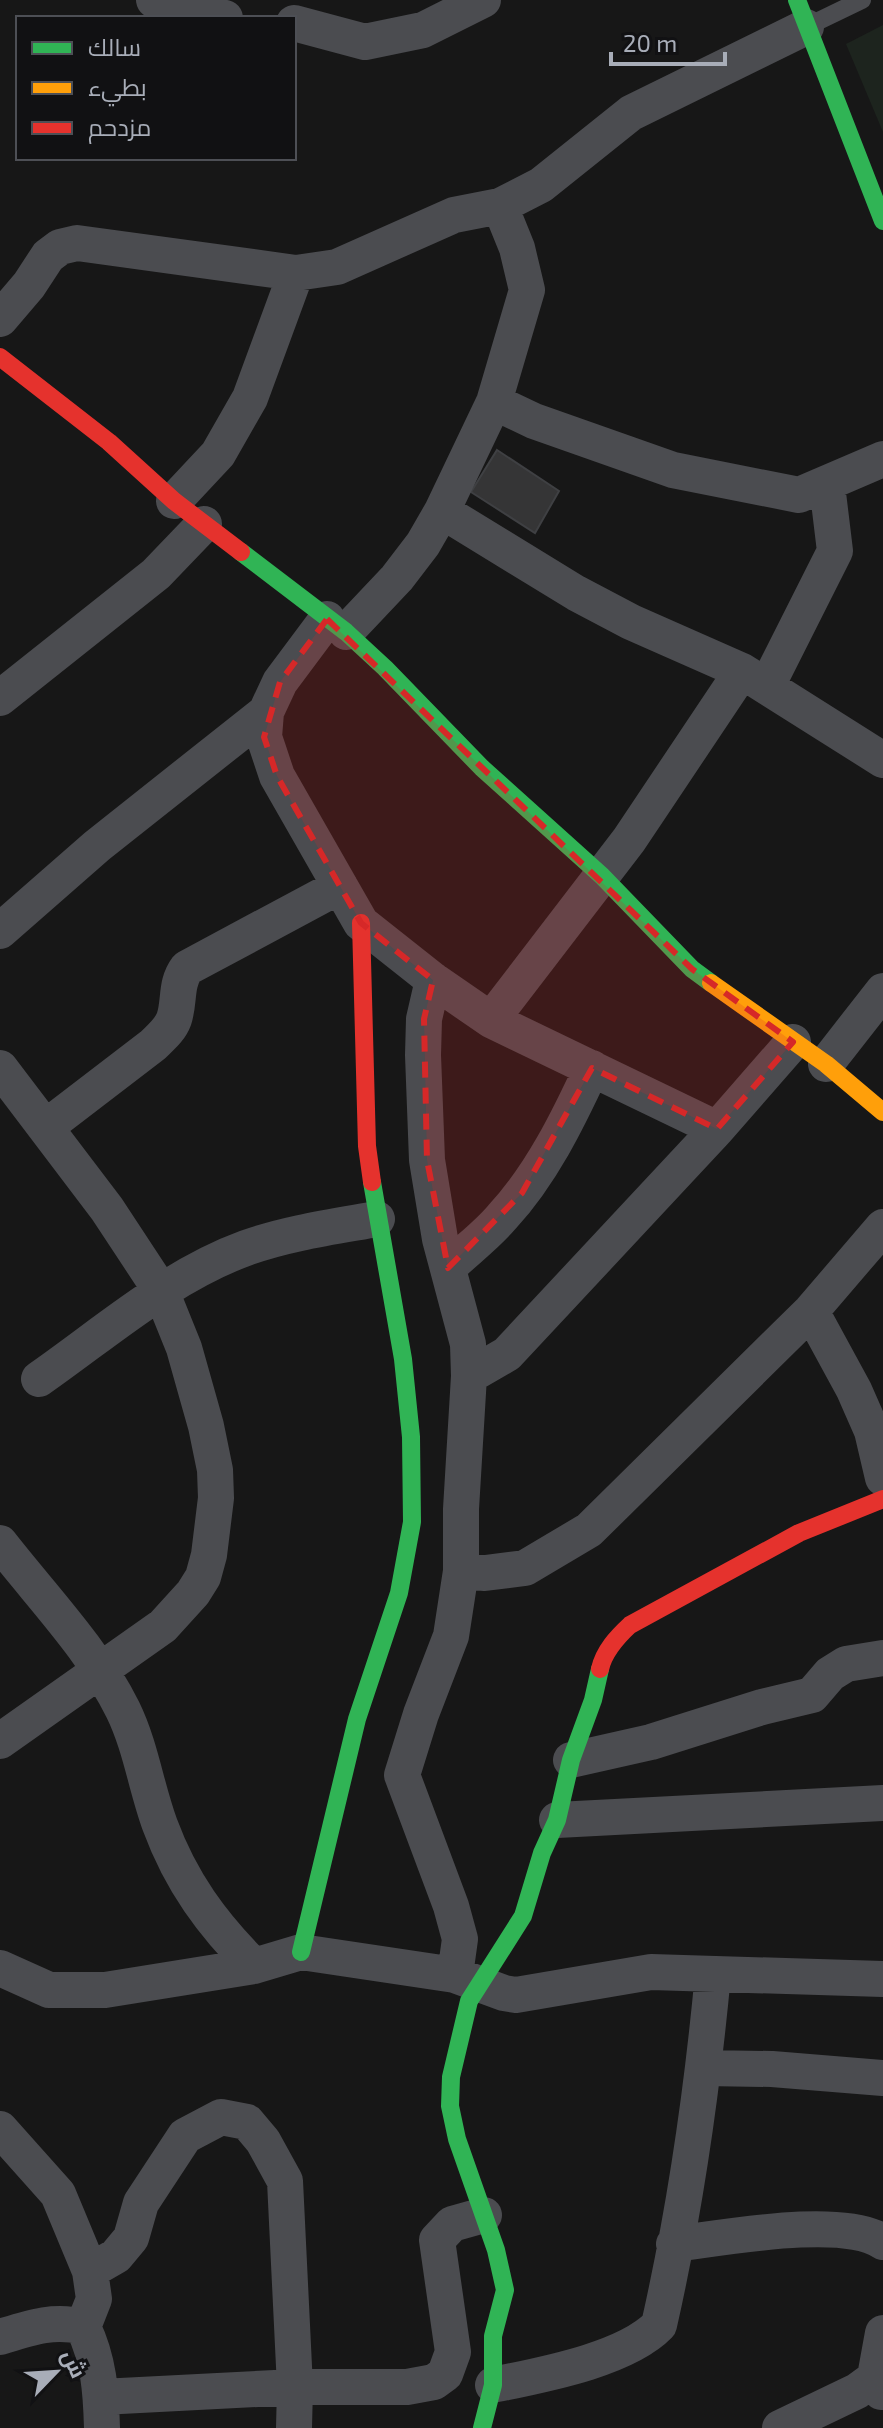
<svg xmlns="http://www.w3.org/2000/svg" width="883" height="2428" font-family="'Exo 2',Cairo,sans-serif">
  <rect width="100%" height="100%" fill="#171717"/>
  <path fill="#1d241e" d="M883,25V132L846,44Z"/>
  <path fill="#353536" stroke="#3f4043" stroke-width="2" d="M497,450L559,491L535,533L471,492Z"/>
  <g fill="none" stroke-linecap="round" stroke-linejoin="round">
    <path stroke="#4b4c50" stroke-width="18" d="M806,27L862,0"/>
    <path stroke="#4b4c50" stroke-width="36" d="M154,0L225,18
      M294,23L365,42L423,30L483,0
      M0,319L29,285L48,256L60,247L77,243L296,273L337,267L454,215L500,206
      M494,402L534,421L673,470L799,495L883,459
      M174,501L218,454L250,398L296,273
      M442,511L576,593L631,622L742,671L883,760
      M327,619L280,682L266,712L264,737L277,776L361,923L433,980L491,1020L717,1129
      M346,632L397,578L423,544L442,511L494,402L527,290L517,248L500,206L541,185L631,113L806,27
      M767,686L835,551L827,485
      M0,698L156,574L204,524
      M0,931L97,846L266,712
      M433,980L424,1019L423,1055L427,1160L440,1239L468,1344L469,1376L461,1509V1571L451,1636L421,1714L402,1775L451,1906L460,1939L455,1975
      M491,1020L629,840L742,671
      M826,1064L883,991
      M0,1068L107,1209L161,1291L184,1348L206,1426L215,1470L216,1498L209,1555L203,1577L193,1593L163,1626L0,1741
      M46,1127L153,1045C161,1037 170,1030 174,1019C180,1001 175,984 187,968L340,886
      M448,1268C465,1251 486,1236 502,1217C541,1175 568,1120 592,1068
      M811,1311L854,1390L872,1431L883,1478
      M469,1376L507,1354L717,1129L793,1042
      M39,1379C105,1333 169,1276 246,1248C288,1233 332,1227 377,1219
      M0,1543C42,1597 93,1649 123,1710C141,1747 146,1787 160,1825C181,1882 212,1924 254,1966
      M461,1571L485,1573L525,1568L589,1530L811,1311L883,1227
      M571,1760L651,1742L762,1707L812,1695L830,1674L846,1664L883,1658
      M557,1820L883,1803
      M0,1968L49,1990H105L254,1966L301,1952L455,1975L504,1993L516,1995L651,1972L883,1979
      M704,2068L772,2069L883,2078
      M0,2129L58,2194L90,2271L94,2299L83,2327
      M674,2244C723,2238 843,2215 883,2242
      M90,2271L116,2256L131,2238L141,2203L185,2136L221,2117L247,2122L263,2141L285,2181L295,2387L294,2428
      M0,2337C29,2328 54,2319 83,2327C99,2360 101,2392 102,2428
      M493,2385C541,2375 625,2360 659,2325C685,2210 702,2092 713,1974
      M881,2392L875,2377L883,2333
      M101,2397L295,2387H407L434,2382L445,2374L453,2352L437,2240L452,2224L484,2215
      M780,2428L857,2391L883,2372"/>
    <path stroke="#30b455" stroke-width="18" d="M797,0L883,221
      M241,552L346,632L385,668L482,768L602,876L692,969L711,983
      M301,1952L357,1719L399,1593L412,1522L411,1437L403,1359L372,1182
      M482,2428L493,2385V2336L505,2290L496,2250L457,2139L450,2106L451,2077L469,2001L523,1916L542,1853L557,1820L571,1760L593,1700L600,1669"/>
    <path stroke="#ff9f0a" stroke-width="18" d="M711,983L826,1064L883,1112"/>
    <path stroke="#e5322d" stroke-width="18" d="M0,357L109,442L174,501L241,552
      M361,923L367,1146L372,1182
      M600,1669C604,1651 617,1637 630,1625L799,1533L883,1499"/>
  </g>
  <path fill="#d62828" fill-opacity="0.2" stroke="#d62828" stroke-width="6" stroke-dasharray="16 10" stroke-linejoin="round" d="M327,619L692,969L793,1042L717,1129L592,1068L522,1193L448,1268L427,1160L424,1019L433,980L361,923L277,776L264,737L280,682Z"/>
  <rect x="16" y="16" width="280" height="144" fill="#111113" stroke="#4d4f55" stroke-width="2"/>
  <rect x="32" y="42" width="40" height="12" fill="#30b455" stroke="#4d4f55" stroke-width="2"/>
  <text x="88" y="56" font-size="24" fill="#a8adb8">سالك</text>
  <rect x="32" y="82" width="40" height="12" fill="#ff9f0a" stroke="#4d4f55" stroke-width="2"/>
  <text x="88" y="96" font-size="24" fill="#a8adb8">بطيء</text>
  <rect x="32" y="122" width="40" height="12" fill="#e5322d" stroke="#4d4f55" stroke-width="2"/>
  <text x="88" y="136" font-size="24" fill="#a8adb8">مزدحم</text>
  <g transform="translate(56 2372) rotate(65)" stroke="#111113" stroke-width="6" paint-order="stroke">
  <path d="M0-6L14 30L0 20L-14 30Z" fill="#a8adb8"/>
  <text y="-12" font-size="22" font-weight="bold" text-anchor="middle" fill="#a8adb8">ش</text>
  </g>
  <path d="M611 52v12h114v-12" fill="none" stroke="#a8adb8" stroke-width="4"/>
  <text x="623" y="52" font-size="24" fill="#a8adb8" stroke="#111113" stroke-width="6" paint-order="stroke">20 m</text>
</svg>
